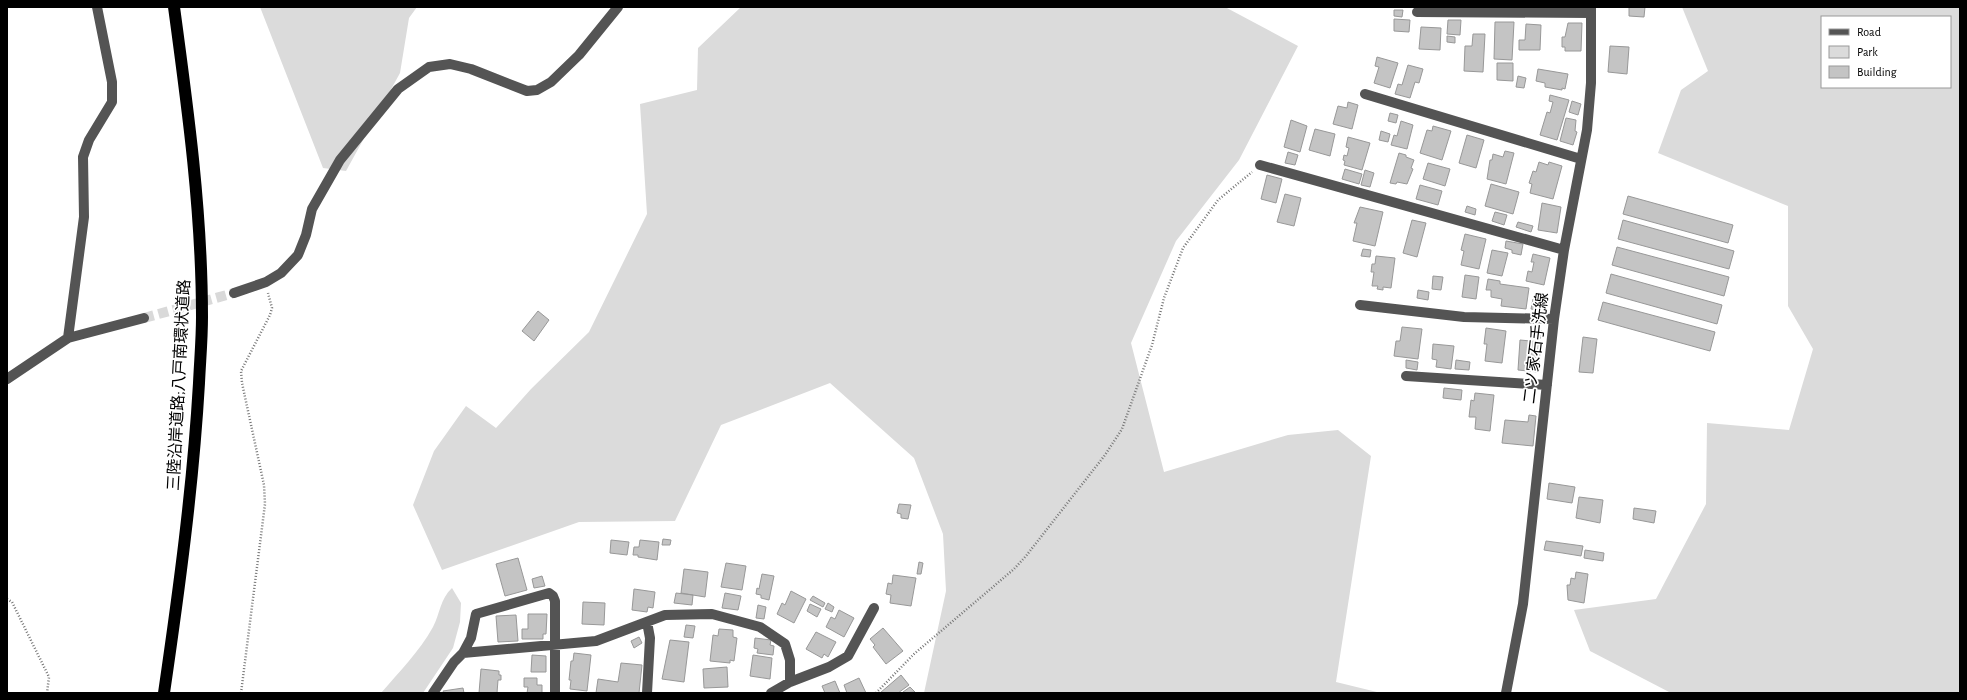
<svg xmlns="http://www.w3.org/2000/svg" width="1967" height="700" font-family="'Alegreya Sans','Noto Sans JP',sans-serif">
  <rect width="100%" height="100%" fill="#fff"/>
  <path fill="#dbdbdb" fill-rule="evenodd" d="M260,7H417L409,18L400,73L346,171L323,168Z
    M741,7H1225L1298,46L1239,160L1176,241L1131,343L1164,472L1288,435L1338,430L1371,456L1336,682L1381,693H924L946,591L943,534L914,458L830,383L721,425L675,521L579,522L442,570L413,505L434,451L466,406L496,428L531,389L589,332L647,214L640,104L697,90L698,48Z
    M1682,7H1960V693H1671L1590,651L1574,610L1656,599L1706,504L1707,423L1789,430L1813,349L1788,306V206L1658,153L1681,90L1708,71ZM1822,17H1950V87H1822Z
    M452,588L461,603L460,622L453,648L423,693H381C399,672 419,652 433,627C440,614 440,599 452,588Z"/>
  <path fill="#c4c4c4" stroke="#989898" d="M1629,7H1645L1644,17L1629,16Z
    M1394,10H1403L1402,17L1394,16Z
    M1394,19L1410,20L1409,32L1394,31Z
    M1448,20H1461L1460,35L1447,34Z
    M1495,22H1514L1512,60L1494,59Z
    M1568,23H1582L1581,51H1565V47H1562V37H1565Z
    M1526,24L1541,25L1540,50H1519V40H1525Z
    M1421,27L1441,28L1440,50L1419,49Z
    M1473,34H1485L1483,72L1464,71L1465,46H1472Z
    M1447,36L1455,37V43L1447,42Z
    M1610,46L1629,47L1627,74L1608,72Z
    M1377,57L1398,63L1390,88L1374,83L1379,67L1375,66Z
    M1497,63H1513V81L1497,80Z
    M1408,65L1423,69L1419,83L1415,82L1410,98L1395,94L1398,84L1402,85Z
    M1538,69L1568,74L1565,89L1562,88V90L1545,87V83L1536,81Z
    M1518,76L1526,78L1524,88L1516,87Z
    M1550,95L1569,100L1557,140L1540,135L1547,112L1550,113L1553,102L1549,101Z
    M1572,101L1581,104L1578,115L1569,112Z
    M1348,102L1358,105L1352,129L1333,124L1338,106L1347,108Z
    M1390,113L1398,115L1396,123L1388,121Z
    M1566,118L1576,120L1575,131L1577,132L1573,145L1560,141Z
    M1291,120L1307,126L1300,152L1284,147Z
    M1401,121L1413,125L1407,149L1391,145L1394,135L1397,136Z
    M1433,126L1451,131L1442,160L1420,153L1427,130L1432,131Z
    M1315,129L1335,134L1330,156L1309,150Z
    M1381,131L1390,134L1388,142L1379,140Z
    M1467,135L1484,140L1476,168L1459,163Z
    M1348,137L1370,143L1362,170L1344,165L1345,161L1343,160L1344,155L1347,156L1349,148L1346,147Z
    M1505,151L1514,153L1506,184L1487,179L1490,160H1492L1493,154L1503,157Z
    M1288,152L1298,155L1295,165L1285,163Z
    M1399,153L1406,155V157L1414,160L1411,168L1413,169L1407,184L1397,182L1396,184L1390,183Z
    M1539,162L1548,165L1549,162L1562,166L1553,199L1530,193L1532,184L1529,183L1533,171L1536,172Z
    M1428,163L1450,169L1445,186L1423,179Z
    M1345,169L1362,174L1359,184L1342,179Z
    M1365,170L1374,173L1370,187L1361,185Z
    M1267,175L1282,179L1276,203L1261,199Z
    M1491,184L1519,192L1513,214L1485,206Z
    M1420,185L1442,191L1438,205L1416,199Z
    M1285,194L1301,198L1294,226L1277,222Z
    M1628,196L1733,225L1728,243L1623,214Z
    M1542,203L1561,207L1557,233L1538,230Z
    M1467,206L1476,209L1475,215L1465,212Z
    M1360,207L1383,212L1375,246L1353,241L1357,223H1354Z
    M1495,212L1507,215L1504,225L1492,221Z
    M1412,220L1426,223L1417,257L1403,253Z
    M1623,220L1734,251L1729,269L1618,239Z
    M1518,222L1533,226L1531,232L1516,227Z
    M1465,234L1486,239L1479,269L1461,265L1464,251L1461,250Z
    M1506,241L1523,244L1521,255L1512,253V250L1505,248Z
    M1617,247L1729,277L1724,296L1612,265Z
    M1363,249L1371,250L1370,257L1361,256Z
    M1492,250L1508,253L1502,276L1487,273Z
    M1533,254L1550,258L1544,285L1526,281L1528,271L1532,272L1534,262H1531Z
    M1376,256L1395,258L1391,288L1383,287V290L1377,289L1378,286H1372L1374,272H1371L1372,264H1375Z
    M1611,274L1722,305L1717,324L1606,293Z
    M1465,275L1479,277L1476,299L1462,297Z
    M1433,276L1443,277L1441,290L1432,289Z
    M1488,279L1500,281V284L1529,288L1526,309L1501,306L1502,299L1491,297V290H1486Z
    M1418,290L1429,292L1428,300L1417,298Z
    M1533,299L1539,300L1538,310L1531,309Z
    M1603,302L1715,332L1710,351L1598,320Z
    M538,311L549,320L534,341L522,331Z
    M1402,327L1422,329L1418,359L1394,356L1396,341H1400Z
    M1486,328L1506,331L1502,363L1485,361L1487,344H1484Z
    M1533,330L1542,331L1541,338L1532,337Z
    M1583,337L1597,339L1593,373L1579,372Z
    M1520,340L1541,342L1538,372L1518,370Z
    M1433,344L1454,346L1451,369L1436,367L1437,360L1432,359Z
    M1406,360L1418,362L1417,370L1406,368Z
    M1456,360L1470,362L1469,370L1455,369Z
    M1444,388L1462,390L1461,400L1443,398Z
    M1475,393L1494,395L1490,431L1475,429L1476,417H1469L1471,400L1474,401Z
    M1529,415L1536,416L1533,446L1502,443L1505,420L1528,422Z
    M1549,483L1575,487L1572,503L1547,499Z
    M1579,497L1603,500L1600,523L1576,518Z
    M899,504L911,505L908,519L901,518V514L897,513Z
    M1634,508L1656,511L1654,523L1633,519Z
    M663,539L671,540L670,545H662Z
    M611,540L629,542L627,555L610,553Z
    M640,540L659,542L657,560L638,557V555H633L634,547H639Z
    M1546,541L1583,546L1581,556L1544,550Z
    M1585,550L1604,553L1603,561L1584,558Z
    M518,558L527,590L505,596L496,564Z
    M919,562L923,563L921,574H917Z
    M726,563L746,566L742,590L721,587Z
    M684,569L708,572L705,597L681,593Z
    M1576,572L1588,574L1584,603L1568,600L1567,585H1570L1571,578L1575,579Z
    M762,574L774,576L769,600L761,598V595L756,594L757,588L759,589Z
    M893,575L916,578L911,606L890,603L891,595L886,594L888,583L892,584Z
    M542,576L545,586L534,588L532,579Z
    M634,589L655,592L653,608L648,607L647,612L632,610Z
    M791,591L806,599L794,623L777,614L782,603L785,605Z
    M676,593L693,595L692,605L674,603Z
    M725,593L741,596L738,610L722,608Z
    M813,596L825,603L823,607L810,600Z
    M583,602L605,603L604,625L582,624Z
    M828,603L834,607L832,612L825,609Z
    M810,604L821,609L817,617L807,611Z
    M758,605L766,607L764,619L756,618Z
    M839,610L854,618L844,637L826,627L831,617L835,619Z
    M528,614H547L546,634H543V639H522V629H528Z
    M516,615L518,641L498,642L496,616Z
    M686,625L695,626L693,638L684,637Z
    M883,628L903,651L886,664L873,647L875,645L870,639Z
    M719,629L733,630V637L737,638L734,661L730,660V663L710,661L713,635L718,636Z
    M816,632L836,642L828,657L824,654L822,658L806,649Z
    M639,637L642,643L634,648L631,641Z
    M755,638L771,640L770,645L774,646L773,655L757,653L758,649L754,648Z
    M670,640L689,642L684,682L662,679Z
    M574,653L591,655L587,691L570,689L571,680H569L571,661H573Z
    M532,655L546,656V672H531Z
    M753,655L772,658L770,679L750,676Z
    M621,663L642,665L639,693H596L598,679L618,682Z
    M727,667L728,687L704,688L703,669Z
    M481,669L499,671V675H501V680H498L497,693H479Z
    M901,675L909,685L898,693H880Z
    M524,678H537V685H542V693H527L528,687H524Z
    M859,678L866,693H847L844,685Z
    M835,681L840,693H825L822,686Z
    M910,687L915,692L903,693V692Z
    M463,688L464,693H444L443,691Z"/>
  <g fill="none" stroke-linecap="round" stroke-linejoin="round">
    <path stroke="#d9d9d9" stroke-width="10" stroke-dasharray="10 5" stroke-linecap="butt" d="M144,318L234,293"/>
    <path stroke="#767676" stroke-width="2.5" stroke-dasharray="1 2" stroke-linecap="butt" d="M7,599L12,602L49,677L47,693
      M241,693L265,504L264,485L242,383L241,371L270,315L272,308L268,293
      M876,693L914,654L1014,569L1026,556L1105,455L1122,429L1152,345L1164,298L1183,248L1218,200L1252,172"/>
    <path stroke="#545454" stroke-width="10" d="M1417,12L1591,13
      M1365,94L1581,159
      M1260,165L1564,250
      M234,293L266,282L281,273L298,255L306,235L312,209L340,160L398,89L429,67L450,64L471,69L527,91L537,90L551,82L579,55L618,7
      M1360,305L1464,317L1554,319
      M68,338L84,217L83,157L89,140L112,102V82L97,7
      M1406,376L1547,385
      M7,379L68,338L144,318
      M647,622L650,638L647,693
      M463,653L471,638L476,614L549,593L553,596L555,601V693
      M790,682L829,667L848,656L874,608
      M433,693L454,662L463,653L596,641L665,615L712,614L760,627L785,644L790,660V682L771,693
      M1506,693L1523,604L1554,319L1564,250L1587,130L1591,83V7"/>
    <path stroke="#000" stroke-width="12" d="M164,693C179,590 193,487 199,383C200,361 202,339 202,317C202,213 188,110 174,7"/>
  </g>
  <g text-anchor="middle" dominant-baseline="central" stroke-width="3.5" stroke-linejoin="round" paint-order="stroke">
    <g font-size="16" fill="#000" stroke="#fff">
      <text transform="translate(1536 348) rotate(-83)">二ツ家石手洗線</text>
      <text transform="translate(179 385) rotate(-87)">三陸沿岸道路;八戸南環状道路</text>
    </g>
  </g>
  <rect width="1967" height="700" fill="none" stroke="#000000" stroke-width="16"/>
  <rect x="1821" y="16" width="130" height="72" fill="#ffffff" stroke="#999999"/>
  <rect x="1829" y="29" width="20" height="6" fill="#545454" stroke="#999999"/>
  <text x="1857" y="36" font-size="12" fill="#000000">Road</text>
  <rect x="1829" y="46" width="20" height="12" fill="#dbdbdb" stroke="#999999"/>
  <text x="1857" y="56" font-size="12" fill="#000000">Park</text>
  <rect x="1829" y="66" width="20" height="12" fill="#c4c4c4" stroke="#999999"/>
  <text x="1857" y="76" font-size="12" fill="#000000">Building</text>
</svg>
